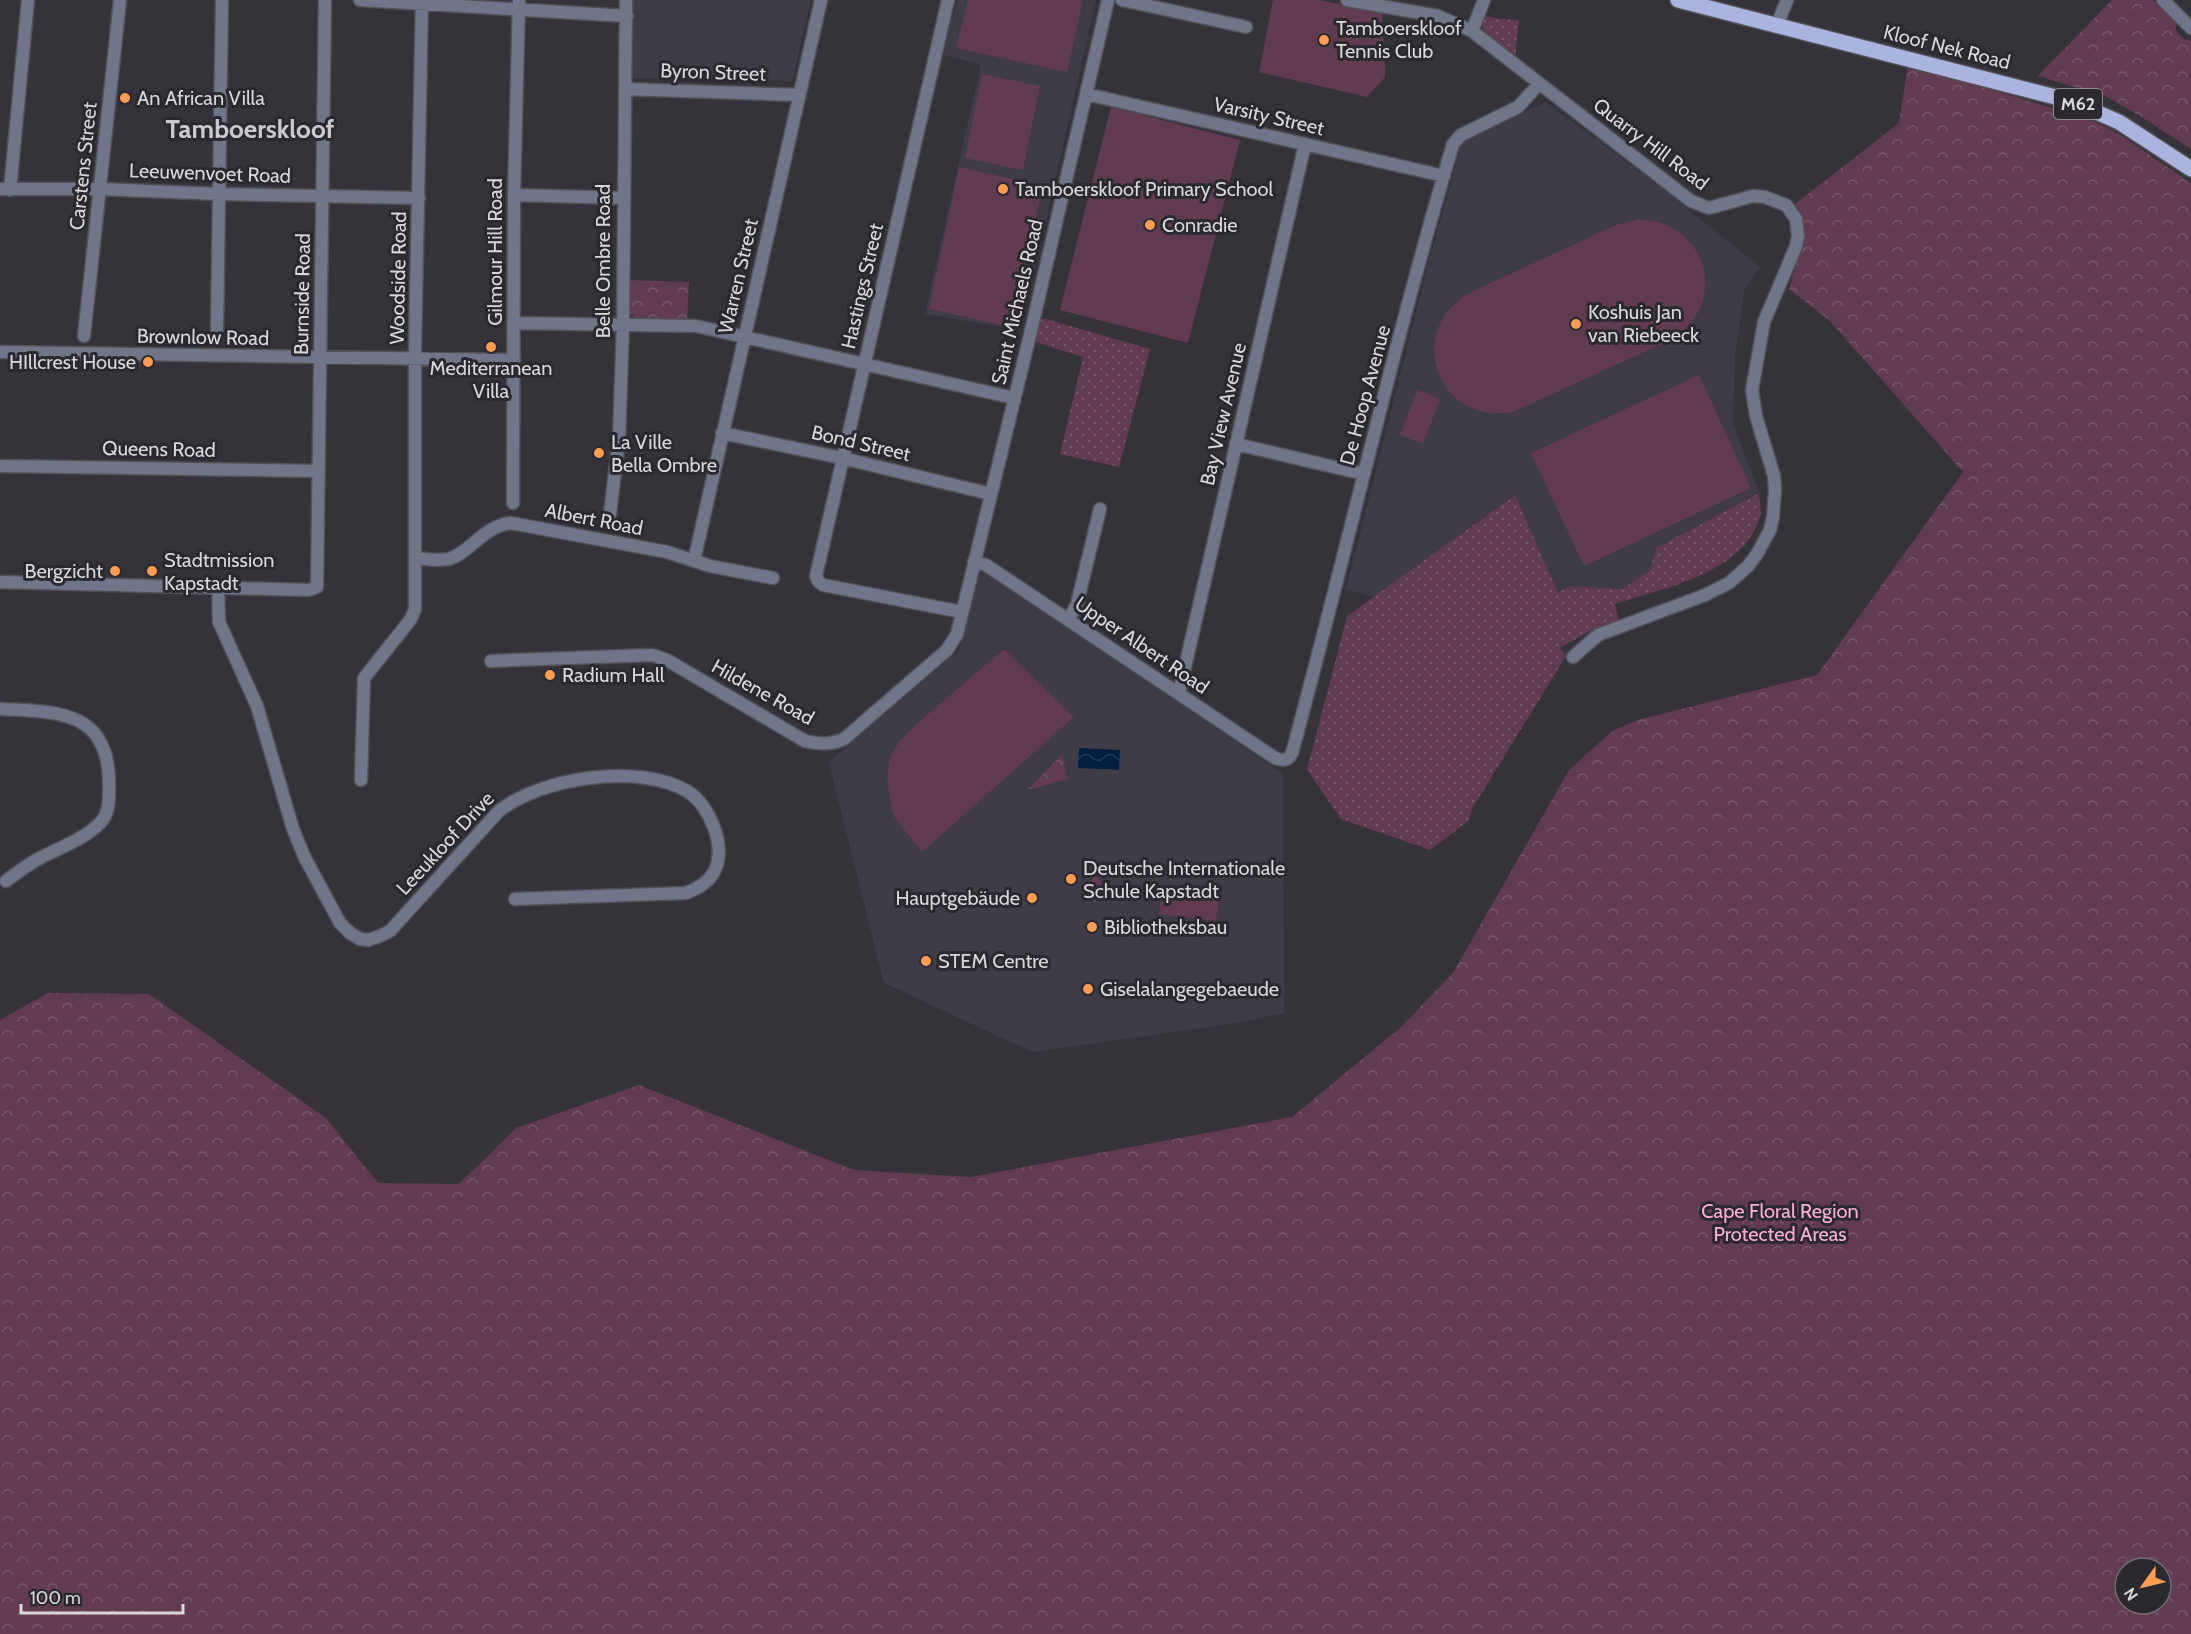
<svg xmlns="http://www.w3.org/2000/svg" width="2191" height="1634" font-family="Cabin,sans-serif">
  <defs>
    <pattern id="grass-dots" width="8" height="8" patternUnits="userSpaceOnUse" patternTransform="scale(1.5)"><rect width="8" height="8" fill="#613b50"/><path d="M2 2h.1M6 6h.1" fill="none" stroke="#775769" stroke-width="1.8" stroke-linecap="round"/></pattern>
    <pattern id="park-crowns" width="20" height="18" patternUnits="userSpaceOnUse" patternTransform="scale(1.5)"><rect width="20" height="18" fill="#613b50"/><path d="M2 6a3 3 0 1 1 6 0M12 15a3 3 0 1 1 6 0" fill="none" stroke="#775769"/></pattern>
    <pattern id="water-waves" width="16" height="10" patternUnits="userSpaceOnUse" patternTransform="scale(1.5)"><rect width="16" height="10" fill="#001e3e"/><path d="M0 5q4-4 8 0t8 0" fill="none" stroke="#243e59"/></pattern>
  </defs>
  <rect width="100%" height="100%" fill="#353339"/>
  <path fill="#3f3c48" d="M631,0H811L792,81L630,78Z
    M957,0H1096L1021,330L925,314L981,64L943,55Z
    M1546,102L1664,190L1760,267L1744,291L1735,357L1733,423L1759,493L1656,548L1650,570L1623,589L1570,586L1558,594L1514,495L1374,597L1346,589L1429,261L1461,146L1464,141Z
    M985,573L995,576L1283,774L1284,1013L1237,1023L1032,1052L884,983L829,762L959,651L975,581L980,574Z"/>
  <path fill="url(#grass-dots)" d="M1485,16L1502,19L1519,20L1515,59C1502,48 1475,35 1485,16Z
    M1042,318L1150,349L1119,467L1060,454L1083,357L1035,342Z
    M1759,493C1759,500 1762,509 1760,516C1745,573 1664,588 1615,604L1619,621L1598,630L1595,628L1560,648L1566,656L1472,809L1468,821L1430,850L1341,819L1307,770L1347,616L1515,495L1558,593L1570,586L1623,589L1650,570L1656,548Z"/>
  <path fill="url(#park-crowns)" fill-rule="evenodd" d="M2112,0H2153L2176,22V31L2184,39L2191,41V149L2137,114L2105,96L2038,76Z
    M1908,64L2091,120L2119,134L2191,183V1634H0V1020L48,993L149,994L326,1118L378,1183L459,1184L516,1128L639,1085L854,1170L971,1177L1292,1117L1401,1027L1453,973L1569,770L1612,731L1638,720L1817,675L1963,472L1830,321L1789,289L1804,235L1801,217L1794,205L1899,123ZM2125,1568H2161V1604H2125Z
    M628,280L689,282L687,323L636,319C624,310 628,294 628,280Z
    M1062,755L1068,779L1027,790Z"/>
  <path fill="#613b50" d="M968,0H1083L1067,72L956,48Z
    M1273,0H1319L1382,12C1382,34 1386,55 1385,77L1367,97L1259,72Z
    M982,74L1040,86L1023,170L965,158Z
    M1111,107L1240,140L1188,343L1060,310Z
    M959,167L1043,186L1012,327L929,309Z
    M1639,219C1708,222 1731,305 1670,340L1513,412C1438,425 1403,333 1469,293L1616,225Z
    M1699,375L1751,488L1584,566L1531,453Z
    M1417,390L1440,399L1423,444L1400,435Z
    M1004,649L1074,717L922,852L895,818L892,811L887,778L890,756L900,741L920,721Z
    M1095,875L1106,886L1095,902L1082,892Z
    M1162,887L1219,894L1216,921L1159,914Z"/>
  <path fill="url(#water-waves)" d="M1079,748L1120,750L1119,770L1078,768Z"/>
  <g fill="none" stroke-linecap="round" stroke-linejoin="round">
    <g stroke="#525156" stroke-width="15">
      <path id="minor" d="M360,0L627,16
        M948,0L816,576L818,581L823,585L962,612
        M1122,0L1246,27
        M1347,0L1438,16L1472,31
        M1484,0L1472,31L1691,201L1709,208L1753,196L1765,197L1786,205L1796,219L1798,236L1796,246L1764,322L1752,390L1756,416L1774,476L1775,490L1773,517L1770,530L1757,554L1748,566L1729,583L1705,595L1598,635L1573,657
        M2163,0L2191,28
        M1777,25L1787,0
        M625,89L799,95
        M1086,94L1444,176
        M0,189H100L219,194L419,198
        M10,190L28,0
        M514,195L623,198
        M514,323L696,326L1014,398
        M217,330L222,0
        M84,336L120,0
        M0,352L514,360
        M722,433L842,458L991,494
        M1236,444L1364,474
        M0,466L318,471
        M513,503L514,195L519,0
        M609,522L619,439L623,324L626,0
        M415,558C425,559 438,561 449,559C470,553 483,526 511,523L667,552L710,566L773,578
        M694,561L821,0
        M974,562L986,565L1275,758C1283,761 1288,761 1292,753C1347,550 1393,345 1453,144L1461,135L1518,107L1539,84
        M0,582L309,590L317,587L325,0
        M218,586L219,622L257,706L293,829L305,858L340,923L350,933L360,939L368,940L380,936L390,931L499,811C542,777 639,763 687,791C710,805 727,847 714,872C708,883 697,889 686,893L515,899
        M1069,619L1077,604L1100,509
        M491,661L652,655L667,660L805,741C820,744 830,745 844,739L947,650L957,634L1030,335L1108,0
        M1179,693L1305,144
        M0,709C55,712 107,709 109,780C109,795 111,813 99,824C84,839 59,848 40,858C28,864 17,873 6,881
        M361,780L364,678L411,619L415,609V349L422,0"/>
    </g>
    <g stroke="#525156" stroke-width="18">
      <path id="major" d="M1678,0L2071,101L2119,122L2191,169"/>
    </g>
    <use href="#minor" stroke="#707589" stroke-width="12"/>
    <use href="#major" stroke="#aab4de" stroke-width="15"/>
  </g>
  <g fill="#fc9d53" stroke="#2b292f" stroke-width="2">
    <circle cx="1324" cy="40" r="6"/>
    <circle cx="125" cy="98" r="6"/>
    <circle cx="1003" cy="189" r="6"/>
    <circle cx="1150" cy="225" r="6"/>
    <circle cx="1576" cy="324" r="6"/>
    <circle cx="491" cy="347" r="6"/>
    <circle cx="148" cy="362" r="6"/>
    <circle cx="599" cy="453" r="6"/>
    <circle cx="115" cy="571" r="6"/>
    <circle cx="152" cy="571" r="6"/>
    <circle cx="550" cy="675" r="6"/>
    <circle cx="1071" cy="879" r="6"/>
    <circle cx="1032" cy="898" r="6"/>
    <circle cx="1092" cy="927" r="6"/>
    <circle cx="926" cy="961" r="6"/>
    <circle cx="1088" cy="989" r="6"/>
  </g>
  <g text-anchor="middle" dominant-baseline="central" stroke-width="6" stroke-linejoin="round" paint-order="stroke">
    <rect fill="#2b292f" stroke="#a4a3a7" stroke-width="1.5" x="2054" y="89" width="48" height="30" rx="4.5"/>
    <g font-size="18" font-weight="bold" fill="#d8d7db">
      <text x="2078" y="104">M62</text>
    </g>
    <g font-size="20" fill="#d8d7db" stroke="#2b292f" text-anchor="start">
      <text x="1336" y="28">Tamboerskloof<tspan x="1336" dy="23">Tennis Club</tspan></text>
      <text x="137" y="98">An African Villa</text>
      <text x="1015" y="189">Tamboerskloof Primary School</text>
      <text x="1162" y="225">Conradie</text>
      <text x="1588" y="312">Koshuis Jan<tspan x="1588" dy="23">van Riebeeck</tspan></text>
      <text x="136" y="362" text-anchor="end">HIllcrest House</text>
      <text x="491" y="368" text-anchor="middle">Mediterranean<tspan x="491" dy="23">Villa</tspan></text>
      <text x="611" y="442">La Ville<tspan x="611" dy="23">Bella Ombre</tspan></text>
      <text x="164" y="560">Stadtmission<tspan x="164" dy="23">Kapstadt</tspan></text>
      <text x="103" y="571" text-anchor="end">Bergzicht</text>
      <text x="562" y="675">Radium Hall</text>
      <text x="1083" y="868">Deutsche Internationale<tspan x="1083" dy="23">Schule Kapstadt</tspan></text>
      <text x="1020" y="898" text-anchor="end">Hauptgebäude</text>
      <text x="1104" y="927">Bibliotheksbau</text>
      <text x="938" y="961">STEM Centre</text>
      <text x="1100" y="989">Giselalangegebaeude</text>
    </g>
    <g font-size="20" fill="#d8d7db" stroke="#2b292f">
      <text transform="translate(1947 47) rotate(14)">Kloof Nek Road</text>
      <text transform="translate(713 72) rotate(2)">Byron Street</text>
      <text transform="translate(1269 116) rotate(13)">Varsity Street</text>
      <text transform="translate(1651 144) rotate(37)">Quarry Hill Road</text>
      <text transform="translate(83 166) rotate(-84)">Carstens Street</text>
      <text transform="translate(210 173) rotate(2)">Leeuwenvoet Road</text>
      <text transform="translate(495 252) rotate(-90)">Gilmour Hill Road</text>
      <text transform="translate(603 261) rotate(-90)">Belle Ombre Road</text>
      <text transform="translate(738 276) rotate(-77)">Warren Street</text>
      <text transform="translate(398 278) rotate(-89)">Woodside Road</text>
      <text transform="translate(862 286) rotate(-77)">Hastings Street</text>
      <text transform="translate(302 294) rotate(-89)">Burnside Road</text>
      <text transform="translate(1017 302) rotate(-77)">Saint Michaels Road</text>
      <text transform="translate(203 337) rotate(1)">Brownlow Road</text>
      <text transform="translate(1365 395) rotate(-75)">De Hoop Avenue</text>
      <text transform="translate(1223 414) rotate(-77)">Bay View Avenue</text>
      <text transform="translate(861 443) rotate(13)">Bond Street</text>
      <text transform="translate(159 449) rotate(1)">Queens Road</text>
      <text transform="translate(594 519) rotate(11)">Albert Road</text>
      <text transform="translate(1142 645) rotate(34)">Upper Albert Road</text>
      <text transform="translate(763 692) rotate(29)">Hildene Road</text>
      <text transform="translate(445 843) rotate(-47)">Leeukloof Drive</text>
    </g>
    <g font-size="20" fill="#fbafd8" stroke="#2b292f">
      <text x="1780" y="1211">Cape Floral Region<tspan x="1780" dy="23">Protected Areas</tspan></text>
    </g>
    <g font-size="26" font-weight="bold" fill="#cbc8d0" stroke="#2b292f">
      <text x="250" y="129">Tamboerskloof</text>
    </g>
  </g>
  <g transform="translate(2143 1586) rotate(236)"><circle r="28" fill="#2b292f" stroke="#706f74" stroke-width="1.5"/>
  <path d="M0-4.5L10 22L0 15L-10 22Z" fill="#fc9d53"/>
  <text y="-9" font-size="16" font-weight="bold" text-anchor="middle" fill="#d8d7db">N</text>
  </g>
  <path d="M21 1604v9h162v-9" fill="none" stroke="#d8d7db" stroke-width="3"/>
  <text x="30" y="1604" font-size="18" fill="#d8d7db" stroke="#2b292f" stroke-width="4.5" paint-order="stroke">100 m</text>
</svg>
